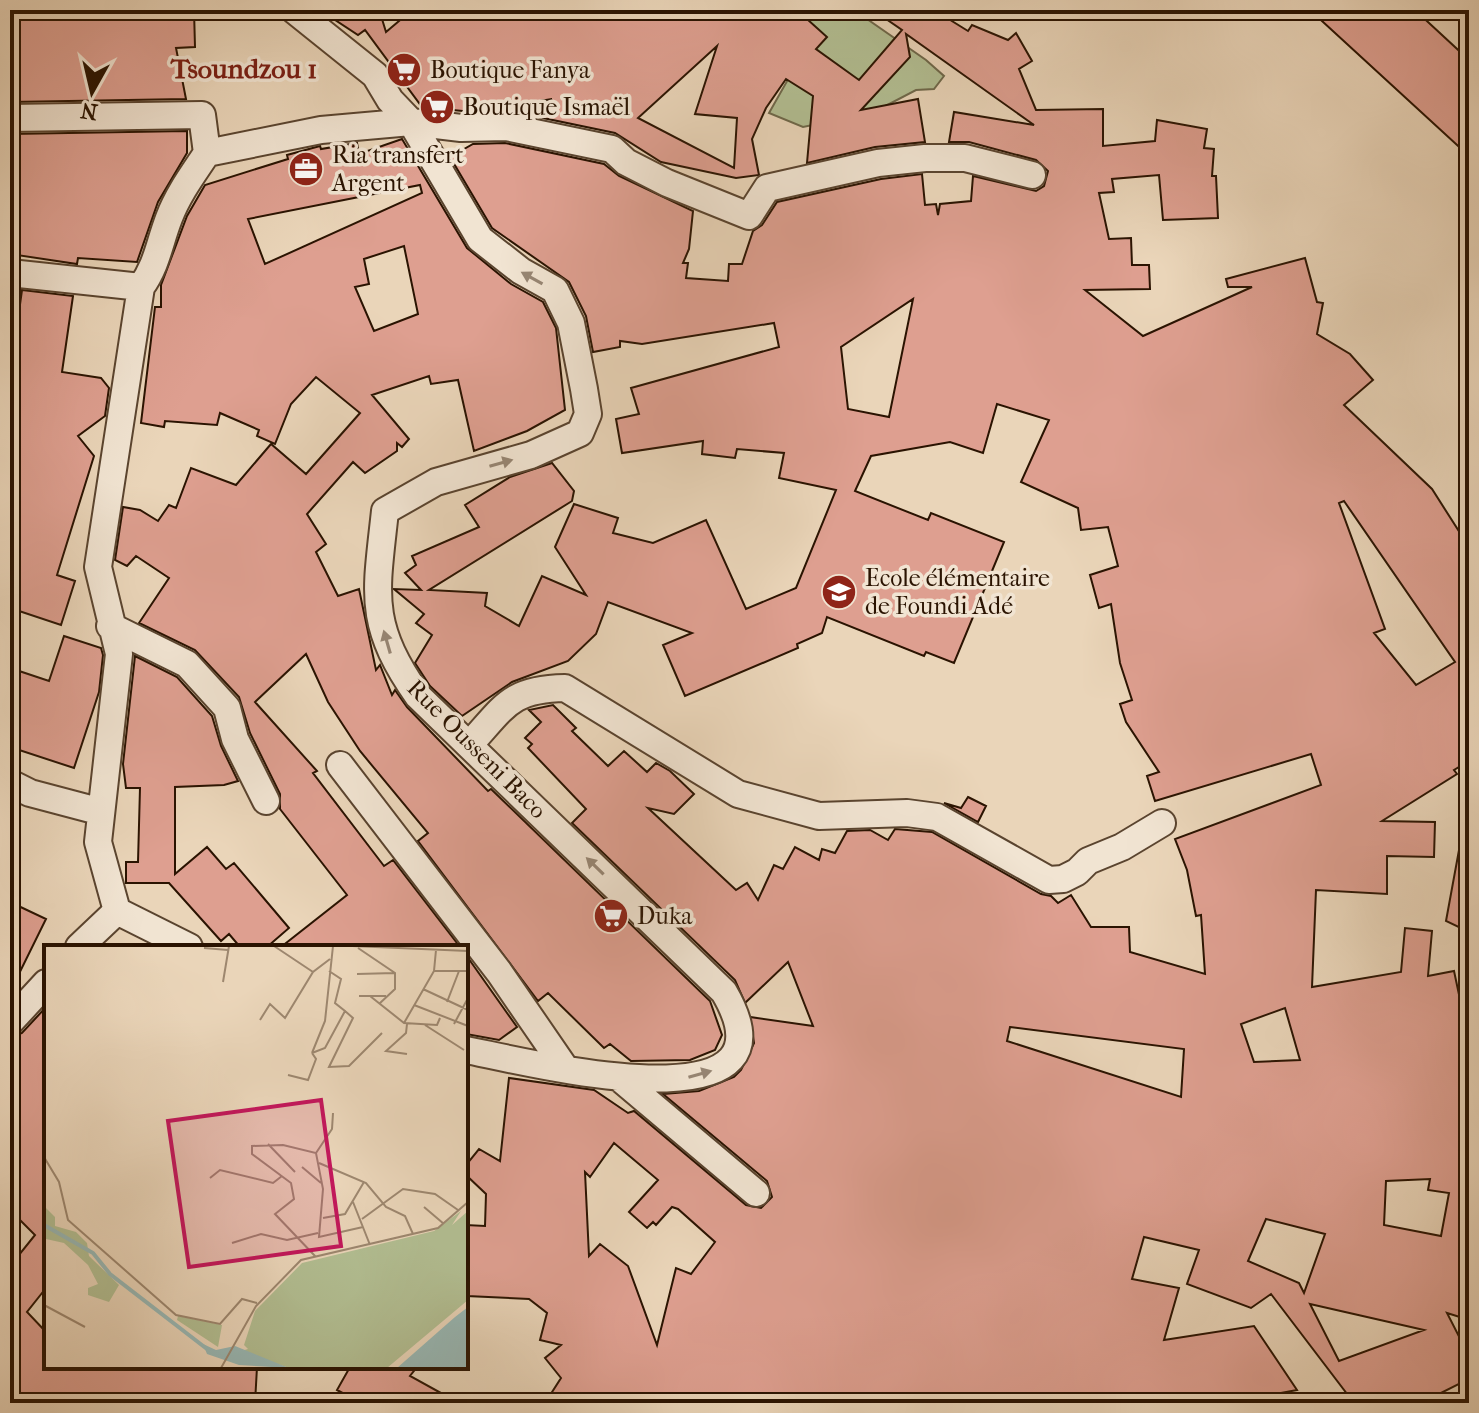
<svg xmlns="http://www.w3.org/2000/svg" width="1479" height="1413" font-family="'IM FELL French Canon',serif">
  <rect width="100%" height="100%" fill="#ead5b9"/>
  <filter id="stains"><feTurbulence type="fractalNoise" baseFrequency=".0025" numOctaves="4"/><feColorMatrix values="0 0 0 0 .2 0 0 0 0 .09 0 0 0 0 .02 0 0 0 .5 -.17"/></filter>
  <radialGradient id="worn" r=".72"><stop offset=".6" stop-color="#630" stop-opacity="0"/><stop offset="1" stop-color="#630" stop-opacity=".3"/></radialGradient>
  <path fill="#b2be92" stroke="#6e684a" stroke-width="2" d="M801,10H854L926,60L944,76L934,89L916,90L872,113L803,127L769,113L790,76L777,36Z"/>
  <path fill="#de9f90" stroke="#2a1301" stroke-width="2" fill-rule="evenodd" d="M10,10H194L195,47L176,48L186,99L10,102Z
    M320,10H396L382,19L386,32L412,10H797L827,37L816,49L859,80L902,30L873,10H934L968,31L972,25L1008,40L1016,33L1032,61L1019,69L1036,110L1103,109V146L1155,141L1157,120L1207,129L1204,148L1214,149L1212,176H1216L1218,218L1163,220L1159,175L1112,179L1114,192L1099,193L1109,239L1131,238L1132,265H1149L1150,289L1085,290L1143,336L1252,287H1228L1226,279L1305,258L1317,302L1323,303L1317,334L1350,354L1373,380L1344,405L1432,489L1469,547V761L1454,770L1457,774L1382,821L1435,822L1434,857L1387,856V894L1316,890L1312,987L1401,972L1405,928L1432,931L1428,976L1454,971L1461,1004V1032L1469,1054V1320L1447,1313L1469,1356V1379L1421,1403H1354L1271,1294L1251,1308L1187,1284L1199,1250L1144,1237L1132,1279L1179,1288L1164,1340L1254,1326L1297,1390L1227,1403H1064L1046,1396L1042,1403H545L561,1378L545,1358L561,1345L540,1340L547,1313L529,1299L467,1296L466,1225L485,1226L486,1194L466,1175V1165L479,1149L500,1161L509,1078L594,1090L628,1113L634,1111L746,1205L761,1208L772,1197L767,1181L663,1094L699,1091L734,1077L741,1070L754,1043L750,1017L813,1026L788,962L745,1003L735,980L572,823L586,809L528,748L532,744L525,738L541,722L529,710L553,705L576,728L572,731L608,766L624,751L647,772L656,763L670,771L694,794L674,814L648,808L736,890L747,883L758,900L774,865L783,869L795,847L819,860L822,849L835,853L847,831L870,830L888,840L895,829L932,832L1041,894L1051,896L1058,903L1071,895L1091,927H1129L1130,952L1205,974L1201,915L1196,916L1187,870L1175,839L1321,785L1311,754L1155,801L1147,776L1159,772L1126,722L1120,704L1132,700L1120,663L1111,604L1099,608L1090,575L1118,566L1108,527L1081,530L1078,508L1021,482L1049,420L997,404L983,453L950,442L871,456L855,491L928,520L931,513L1004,542L954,663L926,652L924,656L827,617L822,633L797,644L798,648L685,696L663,645L692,633L608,602L596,634L568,661L512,682L462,716L430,686L415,663L432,635L416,623L424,614L394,589L421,590L405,573L416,565L412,556L479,527L465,505L510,477L552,463L574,491L572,501L429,590L487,593L485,606L519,626L542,576L586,595L555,547L574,504L618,518L613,533L653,543L706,520L746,609L796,588L836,490L779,478L784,453L737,449L735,458L702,454L703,441L622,453L616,419L639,414L631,388L779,347L774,323L642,344L620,341V347L593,352L586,316L569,282L492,228L450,157L473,144L505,143L604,164L619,176L693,211L689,249L683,263H688L686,278L728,281L729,264H742L753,231L762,225L777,202L881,179L922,174L925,205L936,204L938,215L940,204L971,201L973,176L1036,191L1044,186L1048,171L1036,160L969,142H949L954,112L1034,125L906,34L910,57L861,110L918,99L925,142L875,147L807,163L813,96L786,79L766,108L752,139L759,175L736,178L661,162L615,133L524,114L552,99L473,112L422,107L365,30L358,35ZM717,46L695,114L737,118L734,168L638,118ZM913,299L889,417L848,409L841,347ZM1344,501L1455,662L1416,685L1374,633L1385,629L1339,503ZM1285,1008L1300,1060L1254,1062L1241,1024ZM1010,1027L1184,1049L1181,1097L1007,1041ZM614,1143L658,1180L629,1212L647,1228L653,1222L656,1225L672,1207L678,1209L715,1242L691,1274L676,1268L657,1345L628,1266L600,1244L589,1256L585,1172L590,1177ZM1430,1179L1428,1190L1449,1193L1441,1236L1384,1225L1386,1181ZM1266,1219L1325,1234L1304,1293L1299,1283L1248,1261ZM1310,1304L1424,1330L1339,1361Z
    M1310,10H1415L1469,60V156Z
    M187,131V153L158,202L137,262L78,258L77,264L10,254V134Z
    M402,139L467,248L511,284L543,302L556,328L565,410L527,431L474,451L458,380L431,384L429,376L372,395L409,439L402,447L397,443V451L365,473L353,462L307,514L326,544L316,552L338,596L359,589L376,670L380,665L392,695L395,690L407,707L488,791L491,789L710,1001L722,1035L715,1050L690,1060L631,1061L610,1044L604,1048L548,993L538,1001L418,841L428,833L360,751L328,702L306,654L255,702L317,771L313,773L384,866L393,860L460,947H281L347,895L280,809V794L250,733L239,697L195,650L139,623L169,578L136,556L127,566L115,560L123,507L140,510L158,521L169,505L176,508L191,468L236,485L271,444L306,474L360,413L316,377L291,404L275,444L257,436L259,430L220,413L217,425L165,421L164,427L141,423L155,307H161V285L187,216L205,185L288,159L287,155L320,146L321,149L357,143L359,154ZM420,185L422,193L265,264L248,219ZM404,246L418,314L374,331L355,287L369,284L364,259Z
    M22,290L73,296L62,372L101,378L109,388L105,416L78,436L94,456L57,575L75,581L61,625L10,608V376Z
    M64,636L101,648L103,655L99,692L74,768L10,747V668L49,681Z
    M135,656L177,677L212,716L221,746L238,781L224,785L175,787V874L207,847L226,869L234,863L289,928L267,947H240L229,934L221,941L169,883H126V862H138L140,788H126L123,764Z
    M968,797L986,806L978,822L944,803L961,808Z
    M1459,850L1469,851V932L1446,921Z
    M10,902L46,919L10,992Z
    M466,955L517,1027L499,1040L466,1034Z
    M46,1007V1288L27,1312L46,1332V1367H257L255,1403H10V1266L35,1235L10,1210V1038L22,1033Z
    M350,1367H417L410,1376L459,1403H361L337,1390Z"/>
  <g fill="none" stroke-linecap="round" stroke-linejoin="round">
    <g stroke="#5a442f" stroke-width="30">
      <path id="minor" d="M294,10L375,75L390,100L411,122L480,239L521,271L555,290L571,323L584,389L588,414L580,433L531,455L436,482L385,511C376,595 367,623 418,696L724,992C808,1135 520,1060 466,1050
        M10,118L202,115L207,153C193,174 178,194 169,218C159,244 157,265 141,287L98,567L119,654L98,842L117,911L189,947
        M207,153L321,130L411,122L461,128L506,127L612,149L626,162L667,183L749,216L767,188L878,163L925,158H965L1032,175
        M10,273L141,287
        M110,626L187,664L227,708L235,739L266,801
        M470,744C505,706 510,689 565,688L738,794L819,816L907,813L937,817L1049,880L1063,879L1077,872L1088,861L1122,847L1162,823
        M340,765L499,972L565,1068
        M10,783L30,793L98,811
        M79,947L117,911
        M10,1022L46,983
        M622,1080L756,1193"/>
    </g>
    <use href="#minor" stroke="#f1e4d2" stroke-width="26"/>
  </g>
  <defs><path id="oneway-solid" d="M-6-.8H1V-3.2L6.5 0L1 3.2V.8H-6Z" transform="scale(2)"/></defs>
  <g fill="#978674">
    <use href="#oneway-solid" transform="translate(532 278) rotate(-151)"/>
    <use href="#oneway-solid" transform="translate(501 463) rotate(-16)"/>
    <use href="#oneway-solid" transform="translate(387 642) rotate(-106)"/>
    <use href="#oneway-solid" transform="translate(595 866) rotate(-136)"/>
    <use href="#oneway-solid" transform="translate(700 1074) rotate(-16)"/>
  </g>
  <defs>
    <g id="supermarket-disc" transform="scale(1.8)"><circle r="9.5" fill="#8f2418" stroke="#f1e4d2"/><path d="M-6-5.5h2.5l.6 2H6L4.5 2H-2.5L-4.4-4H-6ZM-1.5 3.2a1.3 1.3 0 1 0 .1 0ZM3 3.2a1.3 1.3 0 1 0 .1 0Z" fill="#fff"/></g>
    <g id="office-disc" transform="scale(1.8)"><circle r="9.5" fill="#8f2418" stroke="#f1e4d2"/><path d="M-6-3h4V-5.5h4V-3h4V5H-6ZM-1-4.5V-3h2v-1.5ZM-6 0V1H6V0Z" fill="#fff"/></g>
    <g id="school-disc" transform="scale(1.8)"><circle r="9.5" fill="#8f2418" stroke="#f1e4d2"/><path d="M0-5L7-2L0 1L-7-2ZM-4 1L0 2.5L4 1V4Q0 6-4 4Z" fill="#fff"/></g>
  </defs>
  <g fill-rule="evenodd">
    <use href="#supermarket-disc" x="404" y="70"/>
    <use href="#supermarket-disc" x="437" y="107"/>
    <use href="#office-disc" x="306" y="169"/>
    <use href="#school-disc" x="839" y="592"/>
    <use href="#supermarket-disc" x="611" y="916"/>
  </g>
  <g text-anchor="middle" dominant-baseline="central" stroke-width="7" stroke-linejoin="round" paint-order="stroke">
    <g font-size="24" fill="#2a1301" stroke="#f1e4d2" text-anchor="start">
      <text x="430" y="70">Boutique Fanya</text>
      <text x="463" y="107">Boutique Ismaël</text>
      <text x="332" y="155">Ria transfert<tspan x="332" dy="28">Argent</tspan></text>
      <text x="865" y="578">Ecole élémentaire<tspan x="865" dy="28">de Foundi Adé</tspan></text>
      <text x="637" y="916">Duka</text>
    </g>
    <g font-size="24" fill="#2a1301" stroke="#f1e4d2">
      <text transform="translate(477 749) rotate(45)">Rue Ousseni Baco</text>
    </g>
    <g font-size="28" font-weight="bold" fill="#7a1f14" stroke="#f1e4d2">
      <text x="244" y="68">Tsoundzou 1</text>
    </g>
  </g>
  <g transform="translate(44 945)">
    <rect width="424" height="424" fill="#ead5b9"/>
    <path d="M0,261L11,272V281L32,287L43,298L45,311L75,340L65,357L44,350V343L54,339L44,320L20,298L2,294ZM417,266L408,280L424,266V355L343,423H245L197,406L204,404L200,400L211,366L258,318L390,286ZM134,371L178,380L174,402L133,375Z" fill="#b2be92"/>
    <path d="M424,362V423H353L411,372ZM159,399L172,405L191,401L245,423L195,420L163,409Z" fill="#98b8b5"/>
    <path fill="none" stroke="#98b8b5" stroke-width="4" d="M0,280L49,308L66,329L163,404"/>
    <path fill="none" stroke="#9d876f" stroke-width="2" d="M230,1L269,27M308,1L424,6M160,3L184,5M314,3L351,28V44L335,59M390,26H424M313,29L351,28M179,37L185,1M379,44L424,65M315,51H342M326,51L360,78L393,80L396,73M403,57L415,26M370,60L424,81M301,66L309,73L285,122L305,121L338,88M216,75L226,59L241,73L269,27L286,14M360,78L390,26L392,5M363,79L362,88L342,106L363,109M410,79L424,53M381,80L420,105M268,108L281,103L301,66L291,58L297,34L285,26M268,108L281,76L289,1M244,130L264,135L272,114L268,108M224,199L251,227M272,208L288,184L289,168M0,212L15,237L24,275L132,370L176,379L198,354L213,358M275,218L322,238L342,262L361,271L369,289M258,222L277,238M166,233L176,225L229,238L238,231M309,257L326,300M380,262L400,279M279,273L301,269L320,237M318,274L359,244L391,249L414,265M188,298L217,289L243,295L274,288M271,311L231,269L250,254L247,238L208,209V201L239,200L272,208L279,244L275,292L319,282M0,360L41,382M177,423L212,361L257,315L394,283L424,257"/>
    <path fill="#c2185b" fill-opacity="0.15" stroke="#c2185b" stroke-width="4" d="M277,155L297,301L145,322L124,176Z"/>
    <rect width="424" height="424" fill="none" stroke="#2a1301" stroke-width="4"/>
  </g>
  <rect width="1479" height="1413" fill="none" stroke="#ead5b9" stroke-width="40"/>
  <rect x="12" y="12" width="1455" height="1389" fill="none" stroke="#2a1301" stroke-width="4"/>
  <rect x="20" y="20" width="1439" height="1373" fill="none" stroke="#2a1301" stroke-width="2"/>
  <g transform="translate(92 92) rotate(188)" stroke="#f1e4d2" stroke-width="6" paint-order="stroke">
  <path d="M0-6L14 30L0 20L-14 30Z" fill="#2a1301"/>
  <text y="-12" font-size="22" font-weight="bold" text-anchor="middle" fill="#2a1301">N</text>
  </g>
  <rect width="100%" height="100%" filter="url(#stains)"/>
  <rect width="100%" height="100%" fill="url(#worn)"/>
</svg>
